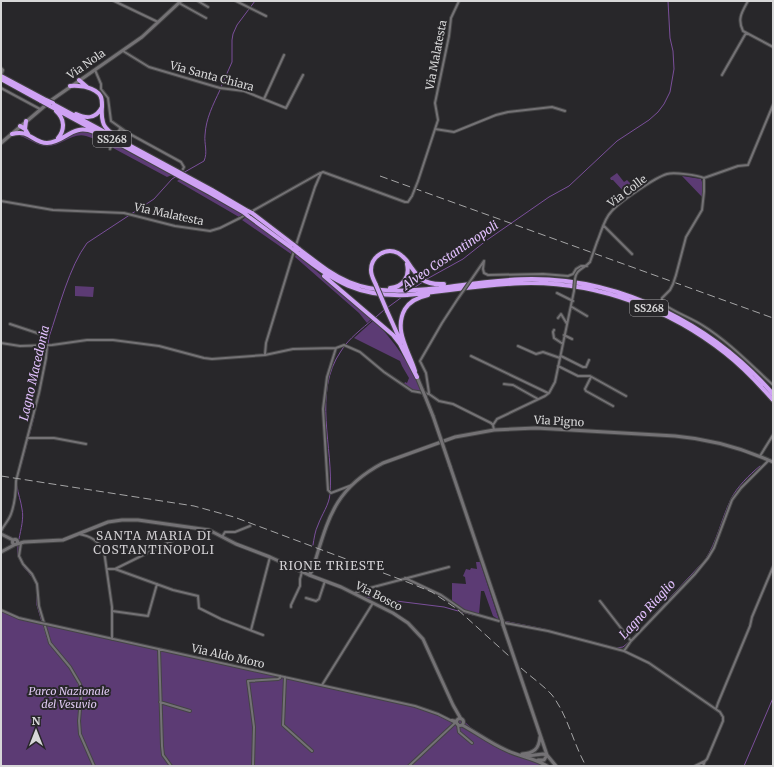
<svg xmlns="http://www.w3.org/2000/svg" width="774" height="767" font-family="Merriweather,serif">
  <rect width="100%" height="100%" fill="#28272a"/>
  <path fill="#5c3b74" d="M85,131L93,133L111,143L109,147C102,143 94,138 86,136C71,132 60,148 45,146C34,145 26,136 16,135L23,134L42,144L70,133Z
    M114,144L172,175L167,177L113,148Z
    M617,173L624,182L627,180L632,185V187H629L624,192L613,180H611L610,178Z
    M682,176L701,179L703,185V198Z
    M180,179L243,215L239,217L177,181Z
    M246,217L292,251L291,254L242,220Z
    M296,254L372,318L367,323L359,313L295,257Z
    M75,286L94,287L93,297L75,296Z
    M374,320C394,341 410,364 422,391L412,390L404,384L405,382L407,383L409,378L402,366L400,361L354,338Z
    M476,562H480L499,620L493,616L484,591H481L479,615L464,610L452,601V583L466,584L465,577L463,576L466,569L470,570L471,568L477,569Z
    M1,609L11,614L33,620L418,706L454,720H463L478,734L488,740L514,752L522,754L548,766H1Z"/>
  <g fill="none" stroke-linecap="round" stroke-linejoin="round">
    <path stroke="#7a4f9a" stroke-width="1" d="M221,87L232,62V40L233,34L237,25L255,1
      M183,173L204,161C208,152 204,144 205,135C206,118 213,105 220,90
      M425,280L463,259L487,240L549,197L569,186L617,141L649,120L658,112L664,104L670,92L674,69L673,51L670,38L668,1
      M412,289L423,282
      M387,308L402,297
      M376,317L384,310
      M48,345L49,337C59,308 69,267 87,243L154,199L172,179L177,176
      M47,355L48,348
      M45,369L46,362
      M21,466L34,417
      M17,486C18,494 21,501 22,509C24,518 21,529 19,539
      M18,545V556
      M313,545C314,539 315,531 318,525C322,514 329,505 330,494C334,447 312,393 341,351C349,338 362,329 373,319
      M23,566L34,579
      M37,592V605L42,622
      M364,597L444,607L458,611
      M462,612L473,615
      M503,621L544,629L609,646
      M43,625L48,641
      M638,632L705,560C717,542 721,520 731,499C737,487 749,475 760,466
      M51,645L59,655
      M616,648L623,647L629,642
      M77,680L79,687
      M80,703V696
      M78,719L79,706
      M744,766L773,698"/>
    <g stroke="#444445" stroke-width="4">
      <path id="street" d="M114,1L158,22
        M198,1L208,7
        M236,1L266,16
        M748,1C742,12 737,19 743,31L773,47
        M179,3L206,18
        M123,51L149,67L220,88L244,91L286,108L303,75
        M1,68L3,70L2,73
        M95,70L101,84V89L108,98L111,121L128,133L181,162L184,167L183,169
        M722,75L746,33
        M1,88L40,109
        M264,99L284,55
        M435,129L454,132L496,115L508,112L552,107L565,111
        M118,134L120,128
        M110,149L112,144
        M418,181L438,120L435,103L449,36L451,18L459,1
        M1,201L53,210L124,213L175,226L210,231L220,228L240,218L320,173
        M604,226L632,254
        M597,242C601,233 604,219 611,212C619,202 656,177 667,174C674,172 697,175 704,178L738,166L748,165L773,105
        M296,245L315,187L321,173L323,172L405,202H408L412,196
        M484,261L483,269L484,273L488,275L543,274L568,276L573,274L576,269L581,266H587
        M676,275L686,237L702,210L704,192V178
        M473,277L484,261
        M575,279C576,269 584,269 590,262
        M673,284L670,290L662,298V303C674,312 689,317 702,325C728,341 750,364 773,385
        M557,293L573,301
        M572,307L587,316
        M558,318L561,314L567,324
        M10,324L43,335L42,345
        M554,330L553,332L554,338L563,344
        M564,335L572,339
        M1,343L20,346L52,345L87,340H113L159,346L204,358L212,359L265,355L293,349L336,348L344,345L360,352L384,372L412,391L429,394L439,401L453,404L491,423L493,425L494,430
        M518,346L536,354L543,352L560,358
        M336,348L327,377L323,409L328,490L331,493L352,485
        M265,354L266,343L294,251
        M471,356L548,393
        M561,356L583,367H586L589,360
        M558,366L578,376H590L626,396
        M591,377L585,389L586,391L613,406
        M504,384L513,385L538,399
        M429,393L426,373L420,361L442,323L457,300
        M493,425L497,419L545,396L549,393L555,382L574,291
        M27,438H54L86,444
        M760,456L773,435
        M1,531C4,525 9,520 11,514C15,503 16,492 16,481L39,393L46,358L47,346
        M79,534C91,536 98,541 104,551L112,607V639
        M222,537L225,532H235L250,526
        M21,543L19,556L23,564L32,574L37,584L39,606L50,643L70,667L80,684L81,698L79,721L80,734L94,766
        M107,569H115L173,590L198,596L199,608L221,619L263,635
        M115,569L182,536
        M405,578L441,595L464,611L499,621
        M355,593L366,589L449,567
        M306,598L316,601L319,599L325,581
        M600,601L631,641L624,651
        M291,607V605L300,586V579L302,572
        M1,610L19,618L41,623
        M112,611L148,616L157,584
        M505,623L548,631L624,651L649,663L720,712L723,717V721L707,759L705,761L695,766
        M46,624L415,706L438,714L458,724
        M251,630L270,557
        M631,641L695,574L708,558L714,548L732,500L741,488L769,460
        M159,649L162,746L163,755L171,766
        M285,677L283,725L312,751
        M322,685L373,603
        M160,702L190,711
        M716,709L718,703L750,626L752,617L773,567
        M452,720L457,721
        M458,725L459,732L472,743
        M253,766L254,727L248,681L278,679L280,678V676
        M409,766L455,723
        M703,766L705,761"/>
    </g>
    <g stroke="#444445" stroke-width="5">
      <path id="secondary" d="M1,143L53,99L142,37L181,1
        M417,377L422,389
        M425,396L433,416
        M450,466L502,620
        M1,534L13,540
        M12.5 542a2.5 2.5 0 1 1 5 0a2.5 2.5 0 1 1-5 0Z
        M17,544L24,542L63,540L108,522L122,520H138L209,530L236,544L270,557L309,575L341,587L393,613L408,623L423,639L453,705L461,719
        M1,552L14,545
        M309,575L312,571C328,521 332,490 383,463L455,437L494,430L536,428L675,436C710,439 742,448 773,462
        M503,625L547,755L556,766
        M456.5 722a3.5 3.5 0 1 1 7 0a3.5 3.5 0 1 1-7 0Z
        M462,725C477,733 490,743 506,750C520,757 532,757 547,766
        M522,754C534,753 539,749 540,737
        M527,756L543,754L547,755
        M538,760H544L547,755"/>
    </g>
    <g stroke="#444445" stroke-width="6">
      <path id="highway" d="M1,76L44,99
        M1,79L41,101
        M79,80L87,87
        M70,86C76,85 80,86 86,87C111,94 98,107 103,122C104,128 109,131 113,134
        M53,104L212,190L246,210
        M50,106L210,193L243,212
        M56,111C65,119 65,130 58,138
        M76,114C87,119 96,119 102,107
        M20,126L25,129L28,134
        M25,129L26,121
        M12,134C30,129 33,143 47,143C66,142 72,123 94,132
        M252,213L294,245
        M248,216L293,249
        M299,249C315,261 330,274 349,282C378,294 409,291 439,288C470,284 501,279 532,279C624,279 714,326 773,394
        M298,253C334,282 359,297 407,295C448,291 490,283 531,283C600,283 671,310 725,353C743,367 758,383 773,400
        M324,276L393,335L400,344L417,377
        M376,285C374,280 371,276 371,270C371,257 385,247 398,253C402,255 404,258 407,261C418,278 423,285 444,284
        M390,288C403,287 410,277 407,264
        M387,311L401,342
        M415,371C409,351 393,330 405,309C410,301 419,297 428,295"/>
    </g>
    <use href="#street" stroke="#747275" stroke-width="2"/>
    <use href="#secondary" stroke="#747275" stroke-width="3"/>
    <use href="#highway" stroke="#cfa2f4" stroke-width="4"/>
    <path stroke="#a5a5a6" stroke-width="1" stroke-dasharray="8 4" stroke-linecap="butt" d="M380,176L773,318
      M1,476L194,506L234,517L402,580L432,592L457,609L509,656
      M521,668C531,677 543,685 552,695C568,716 573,743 586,766"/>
    <g stroke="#444445" stroke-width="4" stroke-linecap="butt">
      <path id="street-bridge" d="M412,196L418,181
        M590,262L597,242
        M673,284L676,275
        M574,291L575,279
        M457,300L473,277
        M41,623L46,624"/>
    </g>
    <g stroke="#444445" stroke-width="5" stroke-linecap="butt">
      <path id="secondary-bridge" d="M422,389L425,396
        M433,416L450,466
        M502,620L503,625"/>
    </g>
    <g stroke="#444445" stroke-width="6" stroke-linecap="butt">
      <path id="highway-bridge" d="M44,99L53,103
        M41,101L50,106
        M246,210L252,213
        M243,212L248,216
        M294,245L299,249
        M293,249L298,253
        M376,285L387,311"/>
    </g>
    <use href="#street-bridge" stroke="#747275" stroke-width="2"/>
    <use href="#secondary-bridge" stroke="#747275" stroke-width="3"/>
    <use href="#highway-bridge" stroke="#cfa2f4" stroke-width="4"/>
  </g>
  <g text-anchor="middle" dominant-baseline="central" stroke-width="4" stroke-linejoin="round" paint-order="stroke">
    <g fill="#28272a" stroke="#a2a2a4" stroke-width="1">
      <rect x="93" y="131" width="38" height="16" rx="3"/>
      <rect x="630" y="300" width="38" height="16" rx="3"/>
    </g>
    <g font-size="10" font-weight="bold" fill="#d7d7d8">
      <text x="112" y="139">SS268</text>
      <text x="649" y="308">SS268</text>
    </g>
    <g font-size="11" fill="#d7d7d8" stroke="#28272a">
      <text transform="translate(436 55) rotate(-79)">Via Malatesta</text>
      <text transform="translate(86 64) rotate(-35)">Via Nola</text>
      <text transform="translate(212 76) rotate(15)">Via Santa Chiara</text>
      <text transform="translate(627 191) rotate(-37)">Via Colle</text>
      <text transform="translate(169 214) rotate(12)">Via Malatesta</text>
      <text transform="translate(559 421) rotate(3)">Via Pigno</text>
      <text transform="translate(379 596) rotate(27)">Via Bosco</text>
      <text transform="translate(228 656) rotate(13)">Via Aldo Moro</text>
    </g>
    <g font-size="11" font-style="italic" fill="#dfc9f2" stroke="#28272a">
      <text x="69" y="691">Parco Nazionale<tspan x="69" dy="13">del Vesuvio</tspan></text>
    </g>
    <g font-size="12" font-style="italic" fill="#e2c0fe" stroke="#28272a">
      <text transform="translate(450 255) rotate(-34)">Alveo Costantinopoli</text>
      <text transform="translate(34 373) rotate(-77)">Lagno Macedonia</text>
      <text transform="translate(647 609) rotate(-47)">Lagno Riaglio</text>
    </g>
    <g font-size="12" letter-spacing="1" fill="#d1cfd2" stroke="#28272a">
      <text x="154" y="535">SANTA MARIA DI<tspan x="154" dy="14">COSTANTINOPOLI</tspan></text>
      <text x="332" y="565">RIONE TRIESTE</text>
    </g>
  </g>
  <rect width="774" height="767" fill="none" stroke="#d7d7d8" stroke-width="4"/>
  <g transform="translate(36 731)" stroke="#28272a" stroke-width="3" paint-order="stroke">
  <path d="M0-3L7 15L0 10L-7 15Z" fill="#d7d7d8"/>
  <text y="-6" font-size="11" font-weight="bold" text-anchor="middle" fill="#d7d7d8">N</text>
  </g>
</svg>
